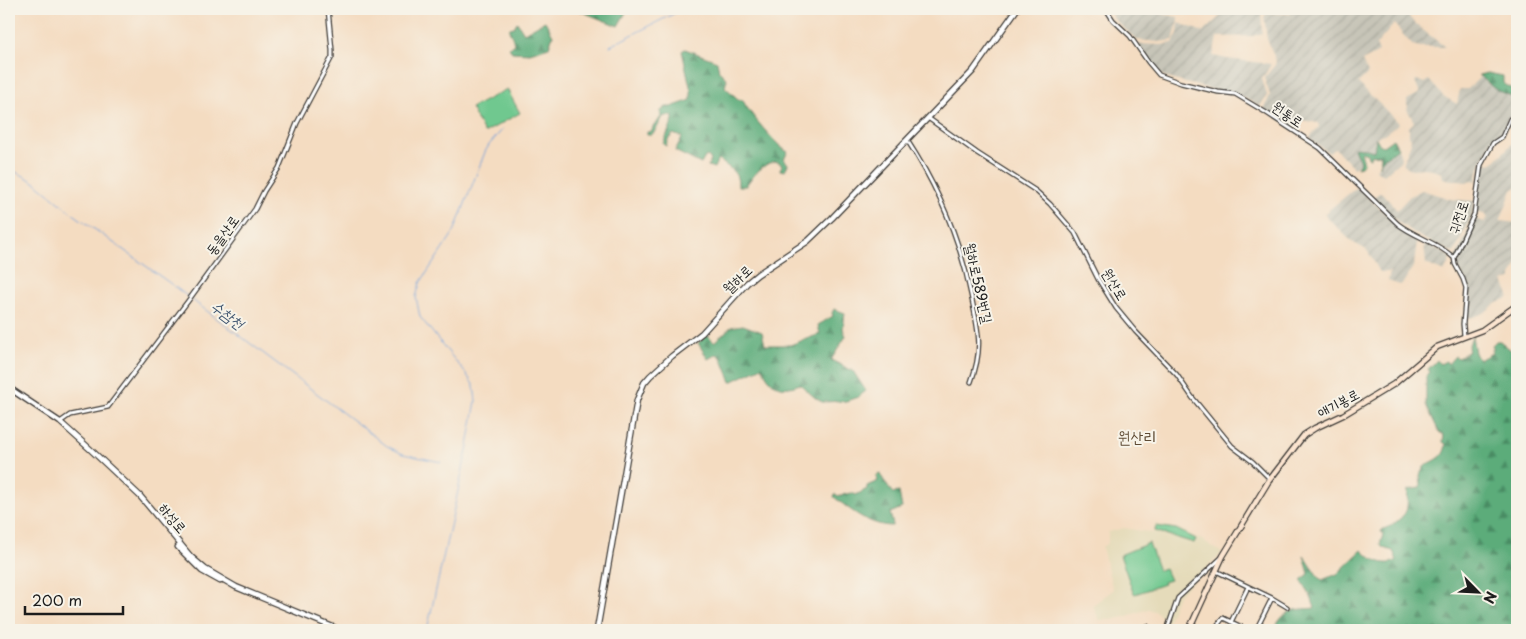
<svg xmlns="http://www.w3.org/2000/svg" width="1526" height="639" font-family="'Playpen Sans','Poor Story',sans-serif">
  <defs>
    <pattern id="industrial-furrows" width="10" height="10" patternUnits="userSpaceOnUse" patternTransform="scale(1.25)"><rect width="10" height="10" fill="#c7c5b8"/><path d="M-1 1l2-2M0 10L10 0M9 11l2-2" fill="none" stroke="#aaa99e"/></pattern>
    <pattern id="forest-firs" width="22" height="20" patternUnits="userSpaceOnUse" patternTransform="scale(1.25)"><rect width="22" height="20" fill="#5bac7a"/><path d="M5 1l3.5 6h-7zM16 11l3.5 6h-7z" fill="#4a8b63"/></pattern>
  </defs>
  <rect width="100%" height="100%" fill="#f7f3e8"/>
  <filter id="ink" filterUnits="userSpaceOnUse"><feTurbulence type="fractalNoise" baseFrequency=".02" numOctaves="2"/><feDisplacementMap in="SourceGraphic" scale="10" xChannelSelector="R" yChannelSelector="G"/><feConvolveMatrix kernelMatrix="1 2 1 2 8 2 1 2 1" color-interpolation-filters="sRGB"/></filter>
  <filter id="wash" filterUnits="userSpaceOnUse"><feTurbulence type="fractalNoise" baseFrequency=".0096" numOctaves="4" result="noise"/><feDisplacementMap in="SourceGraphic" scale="20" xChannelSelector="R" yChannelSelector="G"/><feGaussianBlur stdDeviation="1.12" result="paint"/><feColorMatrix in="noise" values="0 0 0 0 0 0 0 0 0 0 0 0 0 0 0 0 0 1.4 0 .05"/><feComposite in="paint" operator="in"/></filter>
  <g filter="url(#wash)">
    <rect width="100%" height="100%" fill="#f4dcc1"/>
    <path fill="#e5dbba" d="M1155,524L1179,529L1204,541L1222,553L1178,595L1167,623L1157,612L1148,609L1121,618L1099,620L1093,605L1113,590L1102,547L1108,543V532L1124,528L1153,533Z"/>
    <path fill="url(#industrial-furrows)" d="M1108,9H1145L1147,11L1178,17L1177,27L1173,40L1159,42L1137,40L1115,20Z
      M1248,9H1261L1262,33L1253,36L1217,37L1213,56L1227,59L1271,64L1262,79L1267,95L1260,106L1232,92L1215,90L1174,80L1159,74L1139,47L1140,44L1161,45L1173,43L1178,33L1179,23L1203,32L1225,12L1245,14Z
      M1290,9H1400L1424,31L1445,47H1420L1412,45L1394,24L1376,45L1379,52L1362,61L1368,73L1358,83L1399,123L1387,133L1380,135L1375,139L1374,151L1357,147L1354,149L1360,162L1354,168L1335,148L1329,153L1310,139L1312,134L1319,127L1318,123L1302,120L1298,121L1293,129L1264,109L1270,95L1264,78L1275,65L1276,61L1267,39L1264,16L1268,13L1291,14Z
      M1481,76L1488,84L1506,95L1517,97V112L1510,117L1502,135L1491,143L1479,167L1476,181L1465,182L1446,179L1443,178L1442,173L1426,168L1411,169L1406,166L1403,163L1411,143L1409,135V127L1414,122L1407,109V100L1420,93L1415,81L1417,80L1424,83L1429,80L1443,96L1457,104L1460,89H1468Z
      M1514,142L1517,144V187L1512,190L1500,221L1517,223V266L1511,275V279L1503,281L1509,295L1508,298L1495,304L1484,313L1470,318L1467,315V285L1456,264L1455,258L1474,219L1485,222L1488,218L1484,214L1476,212L1480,173L1482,166L1485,161L1489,164L1493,163Z
      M1398,148L1401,158L1400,161L1384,175L1376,170L1382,160Z
      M1357,187L1398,226L1417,240L1414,265L1403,283L1400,285L1388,281L1390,272H1380L1367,250L1352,242L1324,214Z
      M1422,190L1450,199L1475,201L1472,215L1454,253L1422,238L1398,222L1373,198L1379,193H1382L1397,210L1410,196Z
      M1425,242L1449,256L1450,260L1444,272L1426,264L1424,243Z"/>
    <path fill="url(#forest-firs)" stroke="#3c644b" d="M575,9H628L618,26Z
      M545,21L553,35L549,47L530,53L512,52L509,48L514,44L512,36L509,30L510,28L514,27L517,22L524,33Z
      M685,49L717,61L719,71L727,79L725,87L738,99L743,100C746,110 779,148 788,152L784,159L788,164L785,171L780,170L782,165C773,152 750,178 746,186H738C739,171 728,168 718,159L714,168L708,166L711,160L708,156L705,157L701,164L675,151L682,137L673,134L668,140L666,146L663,144L673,120V116H664C658,123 658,130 651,135H647V132L652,131L653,126H655L662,115L660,112L666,107H671L691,100V91L682,51Z
      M1488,73L1503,76V83L1511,88L1517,89V97C1507,95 1495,91 1488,83C1484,80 1483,77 1479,75Z
      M1376,138L1379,144L1383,146L1393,139L1398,148L1382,160L1379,166L1381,157L1380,154L1370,155V158H1368L1367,154L1361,152L1364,163L1361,166L1357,167L1360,162L1354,148L1357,147L1374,151Z
      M834,309L845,313L843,329L846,336L831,360L853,371L866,391L858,397L846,401L822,402L814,397L800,384C780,392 771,386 762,367L731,382L721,357L717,354L708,359L698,343L707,335L714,342L731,327L743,325L762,332L765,345H790L820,334L818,325L833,316L832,313Z
      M1472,336L1475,353L1479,360L1492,353V350L1494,349L1492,345L1496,341H1500L1517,355V630H1279L1277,624C1288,607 1298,610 1315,608L1311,597L1301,580L1309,574L1304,555L1317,575L1322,580L1337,574L1362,550C1370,559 1386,568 1397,560L1393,551L1383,548L1380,544L1383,535L1381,531C1385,527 1388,528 1392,525C1411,511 1406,510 1408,490L1419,488L1421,485C1421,482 1420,480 1420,477C1421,458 1444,466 1446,444L1443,442L1444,435L1439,432L1426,405V376L1430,372L1428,369L1437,360L1440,364L1446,361L1448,364L1455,356L1458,358L1469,351L1468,348Z
      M880,474C881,476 891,492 893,493L899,492L902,508L890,513L893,525L892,526C870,526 850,510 834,497L835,494L839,496L845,493L846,494L852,493L856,495L867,489V486L878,481L876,476Z"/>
    <path fill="#6fc88f" stroke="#467256" d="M507,89L520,113L484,133L471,108Z
      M1156,526L1176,529L1196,539L1194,543L1155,531Z
      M1149,543L1159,571L1165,569L1170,580L1163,582L1164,584L1135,594L1133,592L1120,555Z"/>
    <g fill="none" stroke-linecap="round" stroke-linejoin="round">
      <path stroke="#6e9fd9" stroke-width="1" d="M610,46L683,9
        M9,169L24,176L36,183L72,213L171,284L387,446L403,454L441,462
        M427,630L468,446L476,401L474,386L467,375L420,317L416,297L420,283L454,232L485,152L489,145L502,130"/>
    </g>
  </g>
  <g filter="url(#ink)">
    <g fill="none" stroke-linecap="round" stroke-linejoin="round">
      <g stroke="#3c3935" stroke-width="5.5">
        <path id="minor" d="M1106,9L1113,20L1130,36L1148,62L1159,75L1181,83L1218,92L1235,94L1265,112L1320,148L1398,224C1415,237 1439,243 1454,258
          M928,118L977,153L1036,191L1050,204L1075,233L1098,279L1116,308L1135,331L1177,375L1192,397L1232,446L1253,462L1270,479
          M907,140C939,189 960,238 971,295C978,330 984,347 971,382
          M1464,336L1463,324L1466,288L1463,279L1455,264L1454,258L1474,214L1481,165L1493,143L1502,137L1510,119L1517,114
          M60,422L70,415L108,407L188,301L255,209L264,191L279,168L297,123L332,57V50L328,9
          M1216,571L1272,598L1256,630
          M1272,598L1287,607
          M1231,622L1248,587
          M1216,627L1223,618L1248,630
          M1146,630L1147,626
          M1167,630L1178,598L1221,558"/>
      </g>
      <g stroke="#3c3935" stroke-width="7">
        <path id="tertiary" d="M9,388L60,422L90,449L140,496L191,557L205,569L236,587L340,630
          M178,547L202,571L220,581
          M597,630L637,400L644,383L650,376L672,356L702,333L747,283L758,274L808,241L832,218L973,71L1017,9"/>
      </g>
      <g stroke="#3c3935" stroke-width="7">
        <path id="secondary" d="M1189,630L1223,556L1268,482L1304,435L1315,428L1343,415L1394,384L1437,347L1482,330L1517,305"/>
      </g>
      <use href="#minor" stroke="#fff" stroke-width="3"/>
      <use href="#tertiary" stroke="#fff" stroke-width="4.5"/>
      <use href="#secondary" stroke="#fce5d0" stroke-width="4.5"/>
    </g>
  </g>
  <g text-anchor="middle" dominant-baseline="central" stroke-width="4" stroke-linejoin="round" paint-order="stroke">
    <g font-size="14" fill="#1c1c1c" stroke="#f7f3e8">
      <text transform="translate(1288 114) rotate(34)">원통로</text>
      <text transform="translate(1458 217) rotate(-71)">귀전로</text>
      <text transform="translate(222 235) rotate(-54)">동을산로</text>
      <text transform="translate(737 279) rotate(-44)">월하로</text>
      <text transform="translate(979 283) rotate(77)">월하로589번길</text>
      <text transform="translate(1115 284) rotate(59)">원산로</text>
      <text transform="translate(1338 403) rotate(-28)">애기봉로</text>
      <text transform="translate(173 518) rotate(50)">하성로</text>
    </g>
    <g font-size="15" font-style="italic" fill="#415771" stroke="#f7f3e8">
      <text transform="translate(228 314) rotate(37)">수참천</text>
    </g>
    <g font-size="16" fill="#5f4b34" stroke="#f7f3e8">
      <text x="1137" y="436">원산리</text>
    </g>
  </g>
  <rect width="1526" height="639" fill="none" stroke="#f7f3e8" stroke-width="30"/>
  <g transform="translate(1478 592) rotate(114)" stroke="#f7f3e8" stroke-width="4" paint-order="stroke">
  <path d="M0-4L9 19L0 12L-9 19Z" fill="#1c1c1c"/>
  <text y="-8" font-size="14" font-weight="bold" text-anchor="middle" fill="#1c1c1c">N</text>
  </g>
  <path d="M25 606v8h98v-8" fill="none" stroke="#1c1c1c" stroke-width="2.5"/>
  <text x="32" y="606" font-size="15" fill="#1c1c1c" stroke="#f7f3e8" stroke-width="4" paint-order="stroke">200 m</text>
</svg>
